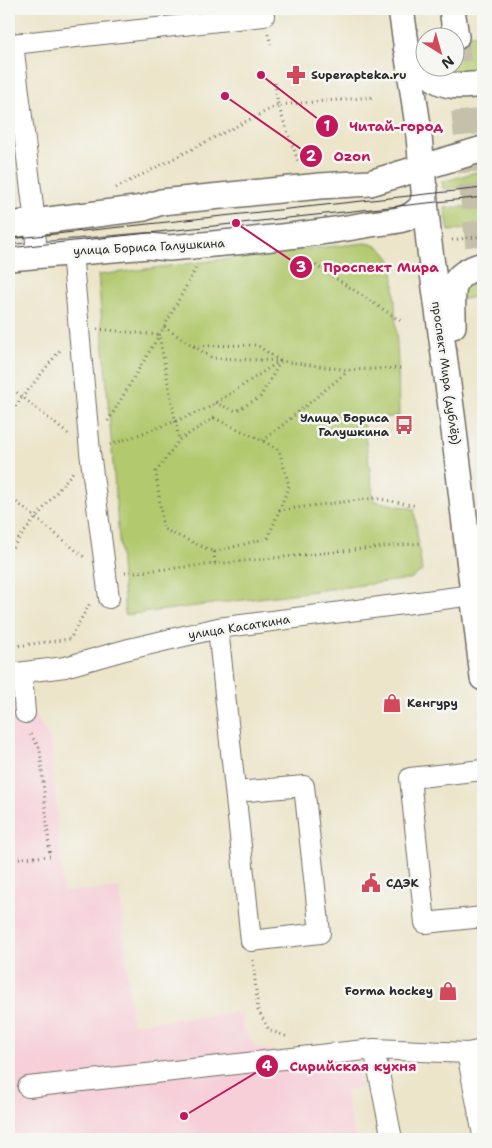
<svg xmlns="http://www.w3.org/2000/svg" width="492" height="1148" font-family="'Shantell Sans',sans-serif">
  <rect width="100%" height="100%" fill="#f6f6f2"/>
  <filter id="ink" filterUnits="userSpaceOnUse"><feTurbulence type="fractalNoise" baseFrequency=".02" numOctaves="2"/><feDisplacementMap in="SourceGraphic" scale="10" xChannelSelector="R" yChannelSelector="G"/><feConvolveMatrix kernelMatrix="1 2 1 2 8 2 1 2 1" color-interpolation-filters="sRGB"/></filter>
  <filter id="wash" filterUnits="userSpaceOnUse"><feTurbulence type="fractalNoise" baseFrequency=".0096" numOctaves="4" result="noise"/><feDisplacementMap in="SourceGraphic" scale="20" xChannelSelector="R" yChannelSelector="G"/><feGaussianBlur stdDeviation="1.12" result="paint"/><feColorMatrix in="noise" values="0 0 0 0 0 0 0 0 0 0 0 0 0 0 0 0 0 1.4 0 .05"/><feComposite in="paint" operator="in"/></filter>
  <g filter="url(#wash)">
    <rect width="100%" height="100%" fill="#ece5ca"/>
    <path fill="#f6cfd9" d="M9,710H14L35,715L51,740L63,892L120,888L132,1024L241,1012L242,1027L256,1048L280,1052L353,1051L362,1087L345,1091L355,1139H9Z"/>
    <path fill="#b2c96e" stroke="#6e7a4c" d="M483,33V70C468,72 453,75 439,68H454V38L451,37Z
      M483,170V185L443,189L442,182Z
      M483,205V227L449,231L445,208Z
      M366,243C379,244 388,253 393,265L398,364L399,416L363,420L374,501L414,509L422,571L410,579L125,615L98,275L297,250Z
      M483,277V296L458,300L461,286Z"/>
  </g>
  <g filter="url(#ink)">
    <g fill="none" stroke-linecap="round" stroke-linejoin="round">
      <path stroke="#c5c0aa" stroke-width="25" stroke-dasharray="25 12" stroke-linecap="butt" d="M456,37L483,295"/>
      <g stroke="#6f6c63" stroke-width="22">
        <path id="minor" d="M72,252L90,452L109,598
          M37,255L33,206L13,44L264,16L263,9
          M218,628L251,941L320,933L304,786L236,792
          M22,673L25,713
          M9,674L65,667L125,650L218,628L473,595
          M483,770L410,778L425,923L483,917
          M374,1049L392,1139
          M467,1053L483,1135
          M28,1087L374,1049L467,1053L483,1050"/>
      </g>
      <g stroke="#6f6c63" stroke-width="28">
        <path id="major" d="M401,9L418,126L429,243L453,422L483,678
          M452,9L456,37
          M406,47C435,81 436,90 483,84
          M9,225L144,208L161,202L320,186L370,183L483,149
          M9,258L148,246L169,248C237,242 304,236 371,224C387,221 405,223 418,210C424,205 424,196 425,189
          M453,326C454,294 444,276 483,265"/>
      </g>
      <path stroke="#6f6c63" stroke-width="3" stroke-dasharray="1 4" stroke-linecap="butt" d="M9,17L10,26
        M268,34L271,44
        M275,83L278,105L298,161
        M116,188L278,105L374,97
        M452,240L483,236
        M303,257L401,321
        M164,327L212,358L281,361L348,370L401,368
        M97,329L159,335L179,440
        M194,346L257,345L280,361
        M9,386L69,435
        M215,403L236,411L260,397L281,361
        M9,414L61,349
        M214,418L263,441L279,450L289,486L268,538L214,552L163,529L156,472L179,440Z
        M108,421L164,327L196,268
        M263,441L348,371
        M110,445L176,421L208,408L280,361
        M9,496L84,557
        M279,510L375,498L417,506
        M9,551L73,472
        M214,552L215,563
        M125,573L423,543
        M9,647L70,639L90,603
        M9,859L50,856L40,749L29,732
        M253,960L258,1010L269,1030L288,1037"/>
      <use href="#minor" stroke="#fff" stroke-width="20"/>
      <use href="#major" stroke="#fff" stroke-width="25"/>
      <path stroke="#2b2b2b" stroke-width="1" d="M9,239L483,188
        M9,248L483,197"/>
    </g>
  </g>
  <defs>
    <g id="pharmacy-bare" transform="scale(1.5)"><path d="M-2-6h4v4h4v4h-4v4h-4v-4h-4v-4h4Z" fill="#d1495b" stroke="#f6f6f2" stroke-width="2.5" paint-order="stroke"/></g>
    <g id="bus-bare" transform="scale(1.5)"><path d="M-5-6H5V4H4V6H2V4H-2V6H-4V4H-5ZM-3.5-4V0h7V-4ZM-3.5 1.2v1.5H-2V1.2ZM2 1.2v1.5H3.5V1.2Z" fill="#d1495b" stroke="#f6f6f2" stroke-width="2.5" paint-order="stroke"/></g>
    <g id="shop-bare" transform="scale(1.5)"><path d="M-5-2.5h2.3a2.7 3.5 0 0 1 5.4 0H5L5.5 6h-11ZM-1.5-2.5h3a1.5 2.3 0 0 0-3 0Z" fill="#d1495b" stroke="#f6f6f2" stroke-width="2.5" paint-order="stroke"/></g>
    <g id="civic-bare" transform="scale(1.5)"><path d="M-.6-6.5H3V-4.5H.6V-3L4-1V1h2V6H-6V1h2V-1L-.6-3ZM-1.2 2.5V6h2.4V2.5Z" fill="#d1495b" stroke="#f6f6f2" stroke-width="2.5" paint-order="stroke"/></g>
  </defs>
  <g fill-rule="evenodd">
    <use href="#pharmacy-bare" x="296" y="75"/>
    <use href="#bus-bare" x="404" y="425"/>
    <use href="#shop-bare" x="392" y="703"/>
    <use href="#civic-bare" x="371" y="883"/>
    <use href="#shop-bare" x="448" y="991"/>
  </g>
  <g text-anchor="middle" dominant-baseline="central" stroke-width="5" stroke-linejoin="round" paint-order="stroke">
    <g font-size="12" font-weight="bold" fill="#2b2b2b" stroke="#f6f6f2" text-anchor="start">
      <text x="311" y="75">Superapteka.ru</text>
      <text x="389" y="418" text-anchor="end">Улица Бориса<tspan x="389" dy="14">Галушкина</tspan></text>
      <text x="407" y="703">Кенгуру</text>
      <text x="386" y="883">СДЭК</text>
      <text x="433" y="991" text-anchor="end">Forma hockey</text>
    </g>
    <g font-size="12" fill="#2b2b2b" stroke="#f6f6f2">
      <text transform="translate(149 247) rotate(-3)">улица Бориса Галушкина</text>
      <text transform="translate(446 373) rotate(82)">проспект Мира (дублёр)</text>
      <text transform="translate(239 627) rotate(-9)">улица Касаткина</text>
    </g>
  </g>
  <path fill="none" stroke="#c2185b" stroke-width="2" d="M261 75L327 126M225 96L311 156M236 223L301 267M184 1116L267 1066"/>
  <g fill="#c2185b" stroke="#f6f6f2" stroke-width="2">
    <circle cx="261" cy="75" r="5"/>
    <circle cx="225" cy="96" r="5"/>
    <circle cx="236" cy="223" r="5"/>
    <circle cx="184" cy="1116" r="5"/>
    <circle cx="327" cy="126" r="12"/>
    <circle cx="311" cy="156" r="12"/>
    <circle cx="301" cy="267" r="12"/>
    <circle cx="267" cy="1066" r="12"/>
  </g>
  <g font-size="15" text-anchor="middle" font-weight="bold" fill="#fff">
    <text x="327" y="131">1</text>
    <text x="311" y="161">2</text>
    <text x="301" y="272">3</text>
    <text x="267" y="1071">4</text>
  </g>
  <g font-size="14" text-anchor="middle" font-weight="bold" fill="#c2185b" stroke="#f6f6f2" stroke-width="5" stroke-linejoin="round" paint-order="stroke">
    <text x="396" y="131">Читай-город</text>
    <text x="352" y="161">Ozon</text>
    <text x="381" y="272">Проспект Мира</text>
    <text x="353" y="1071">Сирийская кухня</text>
  </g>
  <rect width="492" height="1148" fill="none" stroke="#f6f6f2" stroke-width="30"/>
  <g transform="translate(440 52) rotate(143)"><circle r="24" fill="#f6f6f2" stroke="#a5a5a2"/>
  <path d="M0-4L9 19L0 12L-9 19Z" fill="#d1495b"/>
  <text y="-8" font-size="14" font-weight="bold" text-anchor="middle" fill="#2b2b2b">N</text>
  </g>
</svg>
